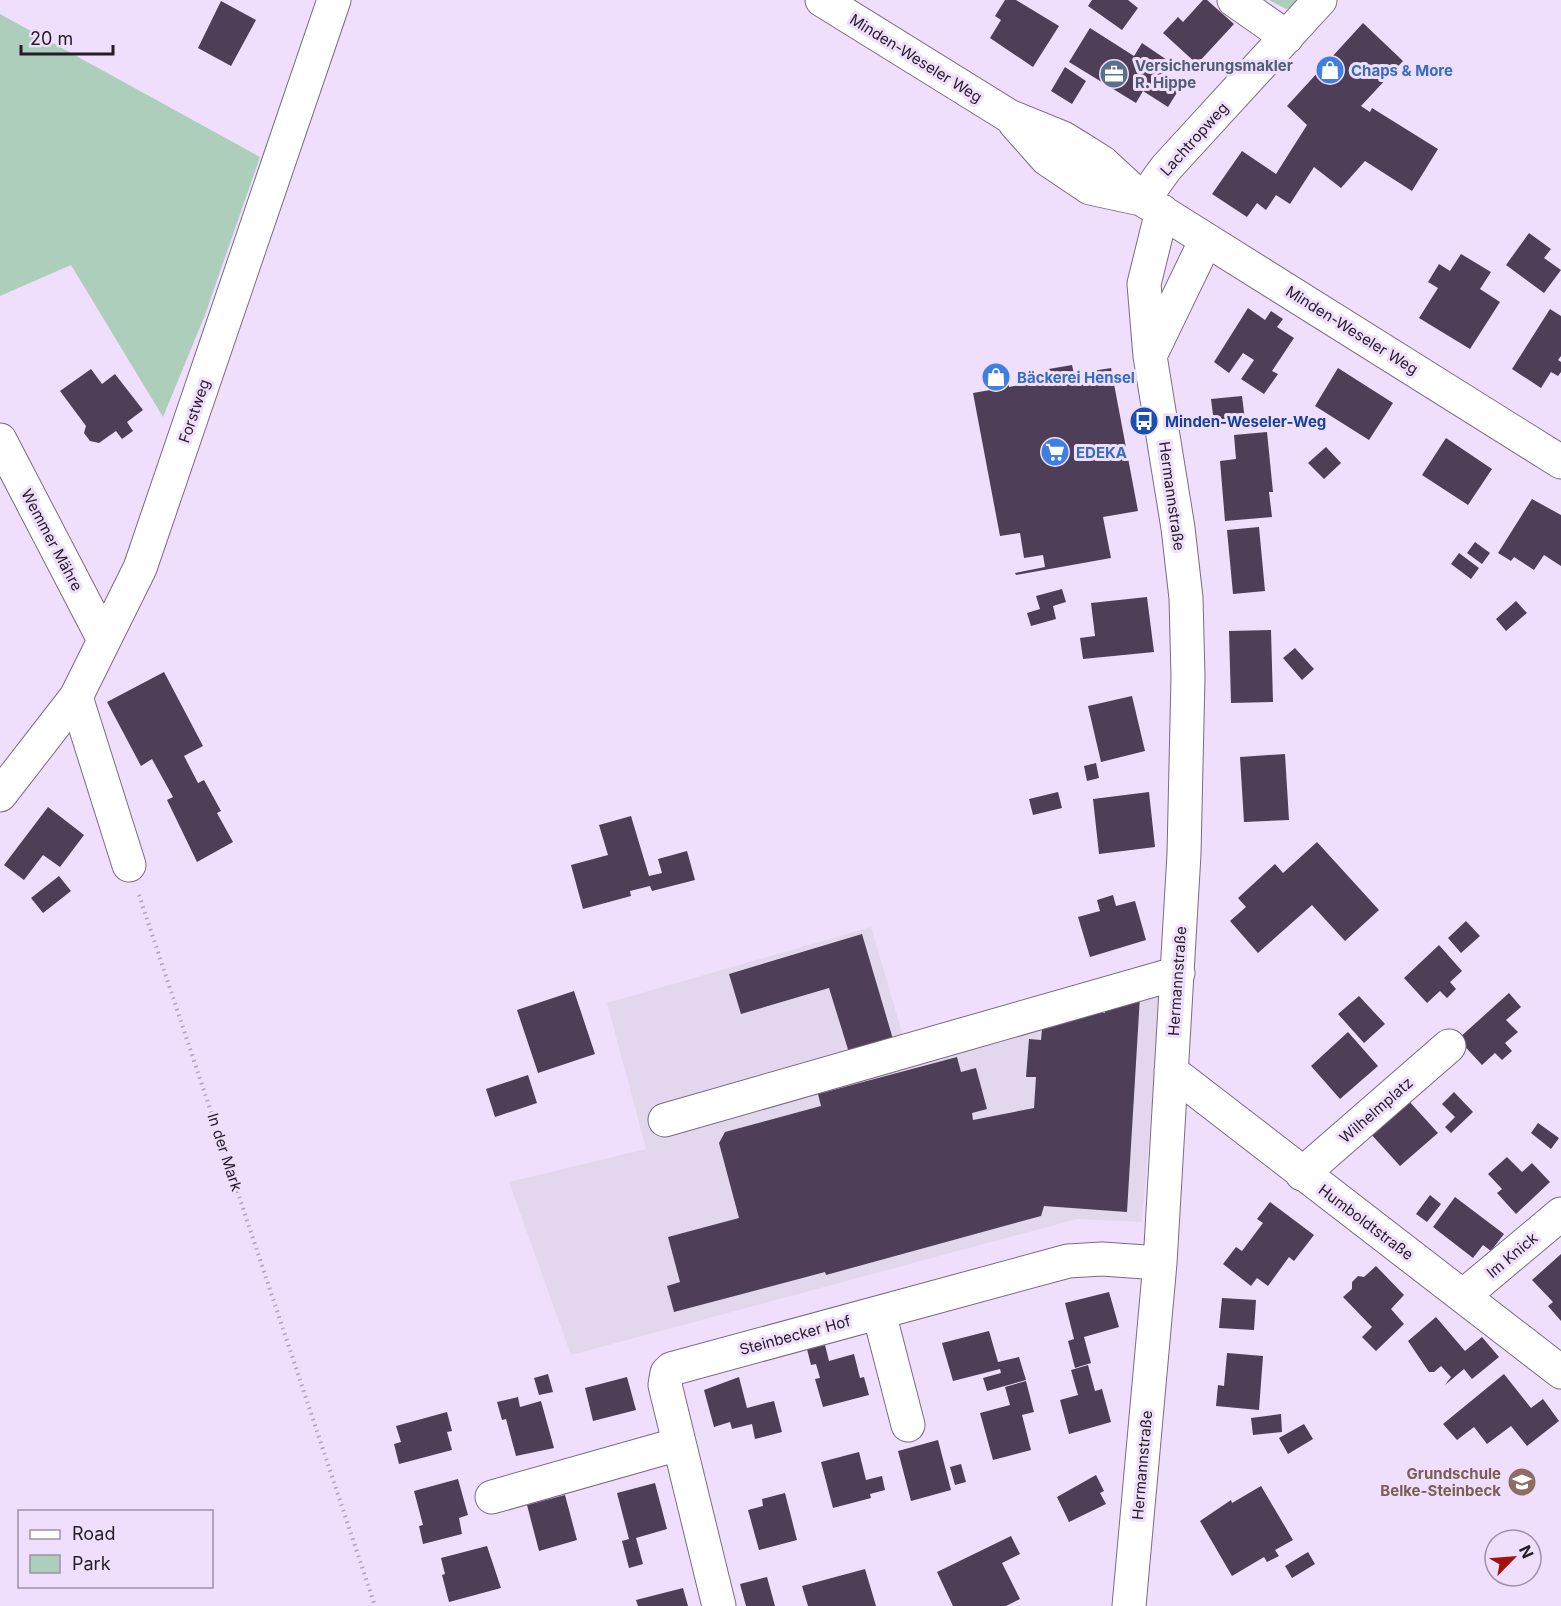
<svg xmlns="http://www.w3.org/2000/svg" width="1561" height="1606" font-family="Inter,sans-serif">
  <rect width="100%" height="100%" fill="#f0dffc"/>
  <path fill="#e2d7ec" d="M871,927L904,1039L1015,1010L1164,958L1142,1222L1077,1219L571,1355L509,1182L646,1149L607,1003Z"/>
  <path fill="#adcebb" d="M1269,0H1301L1295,7L1286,9Z
    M0,14L260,157L205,315L163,417L71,265L0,296Z"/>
  <path fill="#4e3e58" d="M1005,0H1016L1059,26L1033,67L990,38L1001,20L995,16Z
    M1092,0H1128L1138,8L1122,30L1088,6Z
    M1203,0H1207L1234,24L1197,64L1163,33L1178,17L1183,22Z
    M221,1L256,20L231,66L198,48Z
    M1363,23L1403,61L1361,106L1370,112L1372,108L1438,149L1412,191L1365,161L1341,188L1314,167L1290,204L1276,195L1266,210L1257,203L1247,217L1212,194L1242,151L1276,174L1307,125L1287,106Z
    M1090,28L1134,56L1142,43L1170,62L1163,74L1181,86L1168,107L1143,91L1136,103L1069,62Z
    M1065,67L1086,81L1072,104L1051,91Z
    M1529,233L1551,249L1544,258L1561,270L1544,293L1506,265Z
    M1461,254L1491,272L1480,289L1500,302L1470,349L1419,318L1438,288L1428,282L1439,264L1450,271Z
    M1248,308L1265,320L1271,311L1283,319L1277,327L1294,338L1272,371L1278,374L1264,394L1241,379L1254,360L1243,353L1229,373L1214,362Z
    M1550,309L1561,316V356L1558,360L1561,362V372L1558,376L1551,372L1541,388L1512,369Z
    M1072,365L1074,374L1111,368L1138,511L1103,517L1111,558L1016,575L1015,573L1045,567L1043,555L1024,558L1020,533L1000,536L973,393L990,390L989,387L1008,383L1009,387L1045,380L1043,370Z
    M1338,368L1393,403L1369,440L1315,406Z
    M91,369L102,384L115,374L143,410L127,422L133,431L122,439L116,431L99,443L90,441L84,433L86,426L60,391Z
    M1242,396L1245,420L1214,423L1211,399Z
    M1267,432L1273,492H1269L1272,517L1225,521L1220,461L1236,459L1234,435Z
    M1446,438L1492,469L1468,505L1422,475Z
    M1326,447L1341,463L1324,479L1308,463Z
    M1532,499L1561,515V566L1544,555L1534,570L1514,557L1511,561L1498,553Z
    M1259,527L1265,591L1233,594L1227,530Z
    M1475,542L1490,553L1482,564L1467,553Z
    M1459,553L1479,568L1471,579L1451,564Z
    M1062,589L1066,602L1053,606L1056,619L1031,626L1027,613L1040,609L1036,596Z
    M1147,597L1154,652L1083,659L1080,638L1095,636L1091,603Z
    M1516,601L1527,613L1506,631L1496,619Z
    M1271,630L1273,702L1231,703L1229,631Z
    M1295,648L1314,669L1302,680L1283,658Z
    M164,672L203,746L184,756L198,783L204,780L221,811L217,813L233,842L197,862L167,800L173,797L152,759L141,766L107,702Z
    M1132,696L1145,751L1101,762L1088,706Z
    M1285,754L1289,820L1244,822L1240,757Z
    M1096,763L1099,778L1087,781L1084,766Z
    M1058,792L1062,808L1033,815L1029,799Z
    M1149,792L1155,847L1099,854L1093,799Z
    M48,807L84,835L60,867L43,855L24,880L4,865Z
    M631,816L649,876L662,873L658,859L687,851L695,880L652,891L650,886L630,891L631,896L583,909L571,865L608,855L599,825Z
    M1317,842L1379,910L1345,941L1312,905L1258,953L1230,921L1246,907L1238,898L1275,864L1283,873Z
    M59,876L71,891L43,913L31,898Z
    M1113,895L1116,906L1135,901L1146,940L1090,957L1078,917L1100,911L1097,900Z
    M1466,921L1480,936L1461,953L1448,938Z
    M862,934L895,1046L851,1059L829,988L741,1014L729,974Z
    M1439,945L1462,971L1450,982L1456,989L1447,998L1440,991L1427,1003L1404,978Z
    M574,991L595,1054L538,1073L517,1010Z
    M1509,993L1521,1007L1506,1020L1518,1032L1505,1043L1512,1051L1502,1060L1495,1053L1482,1065L1458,1039Z
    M1140,996L1127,1212L1044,1206L1041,1216L826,1275L825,1272L674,1312L667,1286L680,1282L668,1237L739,1218L719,1143L725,1132L821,1106L818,1094L957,1057L961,1072L976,1068L987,1109L972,1113L973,1120L1034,1108L1036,1077H1026L1029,1039L1041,1040L1043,1019L1066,1016L1088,1017V1012L1105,1013V998Z
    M1359,996L1385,1024L1364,1043L1338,1014Z
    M1348,1032L1378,1066L1340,1099L1311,1066Z
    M528,1075L537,1103L495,1117L486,1089Z
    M1454,1092L1473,1112L1451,1133L1445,1127L1455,1117L1442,1104Z
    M1408,1100L1438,1133L1400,1166L1370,1133Z
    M1538,1123L1559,1138L1551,1149L1531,1133Z
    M1507,1157L1522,1172L1532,1163L1550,1182L1516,1214L1497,1193L1502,1189L1488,1174Z
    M1430,1195L1441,1204L1427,1222L1416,1214Z
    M1455,1197L1504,1234L1491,1251L1483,1245L1473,1258L1433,1227Z
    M1270,1202L1314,1235L1294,1261L1289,1257L1268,1286L1257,1278L1251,1286L1223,1264L1236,1247L1242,1251L1263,1223L1257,1219Z
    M1561,1254V1321L1548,1306L1553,1302L1532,1280Z
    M1376,1266L1404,1295L1391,1309L1404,1324L1376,1351L1362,1337L1372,1327L1343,1297L1352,1289V1282L1358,1276L1364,1277Z
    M1109,1292L1119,1327L1084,1337L1091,1363L1075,1368L1068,1341L1074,1339L1065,1303Z
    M1222,1298L1256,1300L1254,1330L1219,1328Z
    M1436,1317L1465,1351L1482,1337L1499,1357L1472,1379L1464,1369L1445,1385L1451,1377L1441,1366L1434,1372H1429L1408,1341Z
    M989,1331L998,1362L1019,1357L1026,1380L987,1391L983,1378L1001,1373L1000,1369L953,1381L942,1343Z
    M825,1345L829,1361L854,1354L860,1378L864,1377L869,1395L823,1407L815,1379L820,1378L816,1364L811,1365L807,1349Z
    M1227,1353L1263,1356L1259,1410L1216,1406L1218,1385L1224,1386Z
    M1088,1365L1095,1391L1102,1389L1111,1422L1069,1434L1060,1400L1078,1395L1071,1370Z
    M548,1374L553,1392L539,1395L534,1378Z
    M1504,1374L1531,1408L1543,1399L1559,1421L1527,1446L1511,1426L1487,1444L1474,1427L1457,1440L1443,1424Z
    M627,1377L636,1410L593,1421L585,1388Z
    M739,1377L747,1408L774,1401L782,1432L755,1439L752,1424L732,1429L730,1422L714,1427L704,1390Z
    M1026,1381L1034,1412L1022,1415L1031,1450L993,1460L980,1413L1010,1405L1005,1387Z
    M518,1397L520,1407L541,1401L554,1448L516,1456L506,1419L502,1420L497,1402Z
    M447,1412L452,1431L447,1432L452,1450L399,1464L394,1444L401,1442L396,1426Z
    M1281,1414L1282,1432L1253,1435L1251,1418Z
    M1304,1424L1313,1439L1288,1454L1279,1438Z
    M938,1440L951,1490L911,1501L898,1451Z
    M859,1452L866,1480L882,1476L885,1490L870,1494L871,1498L833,1508L821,1462Z
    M961,1464L966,1482L955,1485L950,1467Z
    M1096,1475L1104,1491L1100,1493L1106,1504L1069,1522L1057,1497Z
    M458,1479L468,1515L459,1518L462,1534L423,1544L419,1526L423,1525L414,1491Z
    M655,1483L667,1529L636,1538L643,1564L629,1568L622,1541L629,1539L617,1493Z
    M1261,1486L1293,1540L1275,1550L1279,1556L1267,1562L1264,1557L1232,1576L1200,1521L1231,1500L1232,1503Z
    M785,1493L797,1540L759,1550L748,1510L763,1506L762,1499Z
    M565,1495L577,1540L539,1551L527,1505Z
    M1011,1536L1020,1554L1002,1563L1020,1599L1006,1606H953L937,1572Z
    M487,1546L501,1588L449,1602L442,1575L445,1574L441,1558Z
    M1308,1552L1315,1564L1292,1578L1285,1566Z
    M865,1569L876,1606H808L802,1586Z
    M767,1577L775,1606H746L740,1584Z
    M683,1588L688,1606H638L636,1600Z"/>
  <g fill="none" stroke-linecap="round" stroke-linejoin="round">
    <g stroke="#7a6b84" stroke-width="35">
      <path id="minor" d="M822,0L1009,116L1063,138L1081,149L1103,163L1143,200L1561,462
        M1234,0L1287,37
        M1015,123L1047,159L1090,188L1141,199
        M1143,200L1166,168L1320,0
        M1150,356L1206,240
        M0,440L104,640
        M76,697L129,865
        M0,795L76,697L140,568L334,0
        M1171,1071L1561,1372
        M665,1120L1178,973
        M1302,1174L1449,1046
        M1463,1296L1561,1214
        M879,1313L908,1425
        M492,1497L679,1444
        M719,1606L665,1385L667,1373L671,1369L1068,1261L1102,1259L1160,1263
        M1129,1606L1160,1263L1184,854L1188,677L1186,598L1178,528L1150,356L1144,284L1162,211"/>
    </g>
    <path stroke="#b0a3ba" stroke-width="4" stroke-dasharray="1.5 4.5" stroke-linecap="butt" d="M139,895L375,1606"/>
    <use href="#minor" stroke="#fff" stroke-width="33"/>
  </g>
  <defs>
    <g id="shop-disc" transform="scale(1.5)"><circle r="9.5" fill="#3f7fe0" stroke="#f0dffc"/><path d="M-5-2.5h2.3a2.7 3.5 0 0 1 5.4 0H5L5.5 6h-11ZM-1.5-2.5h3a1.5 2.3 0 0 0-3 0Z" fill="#fff"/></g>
    <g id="office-disc" transform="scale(1.5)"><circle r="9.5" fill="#5c6f8a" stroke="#f0dffc"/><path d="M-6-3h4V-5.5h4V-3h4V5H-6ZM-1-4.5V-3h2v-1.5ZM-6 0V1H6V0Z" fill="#fff"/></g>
    <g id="bus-disc" transform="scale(1.5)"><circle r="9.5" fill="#1a4fb4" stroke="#f0dffc"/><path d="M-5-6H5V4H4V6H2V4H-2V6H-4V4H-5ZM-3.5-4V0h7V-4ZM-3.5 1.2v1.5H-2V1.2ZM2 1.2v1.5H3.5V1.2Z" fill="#fff"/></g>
    <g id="supermarket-disc" transform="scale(1.5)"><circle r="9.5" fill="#3f7fe0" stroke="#f0dffc"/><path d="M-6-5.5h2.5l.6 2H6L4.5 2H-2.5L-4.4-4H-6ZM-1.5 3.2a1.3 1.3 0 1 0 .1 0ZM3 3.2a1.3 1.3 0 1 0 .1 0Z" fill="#fff"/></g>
    <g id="school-disc" transform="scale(1.5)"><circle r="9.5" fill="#8d6e63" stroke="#f0dffc"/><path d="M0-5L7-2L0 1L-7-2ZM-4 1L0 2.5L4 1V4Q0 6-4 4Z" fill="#fff"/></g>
  </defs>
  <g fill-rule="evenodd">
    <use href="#shop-disc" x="1330" y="70"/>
    <use href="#office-disc" x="1114" y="74"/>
    <use href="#shop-disc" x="996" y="377"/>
    <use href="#bus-disc" x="1144" y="421"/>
    <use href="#supermarket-disc" x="1055" y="452"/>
    <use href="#school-disc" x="1522" y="1482"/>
  </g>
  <g text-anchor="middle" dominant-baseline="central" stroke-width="6" stroke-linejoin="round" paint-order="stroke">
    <g font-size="15" fill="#241d28" stroke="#f0dffc">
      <text transform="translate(916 58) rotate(32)">Minden-Weseler Weg</text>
      <text transform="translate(1194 139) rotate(-48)">Lachtropweg</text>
      <text transform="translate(1352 330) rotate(32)">Minden-Weseler Weg</text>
      <text transform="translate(194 411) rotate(-71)">Forstweg</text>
      <text transform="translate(1172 496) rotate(82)">Hermannstraße</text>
      <text transform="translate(52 540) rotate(62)">Wemmer Mähre</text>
      <text transform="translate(1177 981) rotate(-86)">Hermannstraße</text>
      <text transform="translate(1376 1110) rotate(-41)">Wilhelmplatz</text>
      <text transform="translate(225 1152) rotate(72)">In der Mark</text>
      <text transform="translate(1366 1222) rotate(37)">Humboldtstraße</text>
      <text transform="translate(1512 1255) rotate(-40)">Im Knick</text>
      <text transform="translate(795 1335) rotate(-15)">Steinbecker Hof</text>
      <text transform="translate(1142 1465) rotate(-85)">Hermannstraße</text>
    </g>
    <g font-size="15" font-weight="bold" fill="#4e5e75" stroke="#f0dffc" text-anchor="start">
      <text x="1135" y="65">Versicherungsmakler<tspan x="1135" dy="17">R. Hippe</tspan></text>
    </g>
    <g font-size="15" font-weight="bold" fill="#366cbe" stroke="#f0dffc" text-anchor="start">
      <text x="1351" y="70">Chaps &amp; More</text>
      <text x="1017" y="377">Bäckerei Hensel</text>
      <text x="1076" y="452">EDEKA</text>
    </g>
    <g font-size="15" font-weight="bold" fill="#164399" stroke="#f0dffc" text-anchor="start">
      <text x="1165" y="421">Minden-Weseler-Weg</text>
    </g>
    <g font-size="15" font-weight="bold" fill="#785e54" stroke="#f0dffc" text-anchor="end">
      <text x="1501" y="1473">Grundschule<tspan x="1501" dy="17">Belke-Steinbeck</tspan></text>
    </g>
  </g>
  <rect x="18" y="1510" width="195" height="78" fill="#f0dffc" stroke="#9e91a7" stroke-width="1.5"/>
  <rect x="30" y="1530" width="30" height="9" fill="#ffffff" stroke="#9e91a7" stroke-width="1.5"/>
  <text x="72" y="1540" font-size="18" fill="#241d28">Road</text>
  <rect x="30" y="1555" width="30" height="18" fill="#adcebb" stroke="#9e91a7" stroke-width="1.5"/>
  <text x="72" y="1570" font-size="18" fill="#241d28">Park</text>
  <g transform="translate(1513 1558) rotate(65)"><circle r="28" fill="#f0dffc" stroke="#9e91a7" stroke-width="1.5"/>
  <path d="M0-4.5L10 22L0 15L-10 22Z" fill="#a5100c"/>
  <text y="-9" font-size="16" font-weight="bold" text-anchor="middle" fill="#241d28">N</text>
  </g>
  <path d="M21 45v9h92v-9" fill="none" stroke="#241d28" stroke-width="3"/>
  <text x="30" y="45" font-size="18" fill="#241d28" stroke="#f0dffc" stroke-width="4.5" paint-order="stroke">20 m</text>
</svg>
